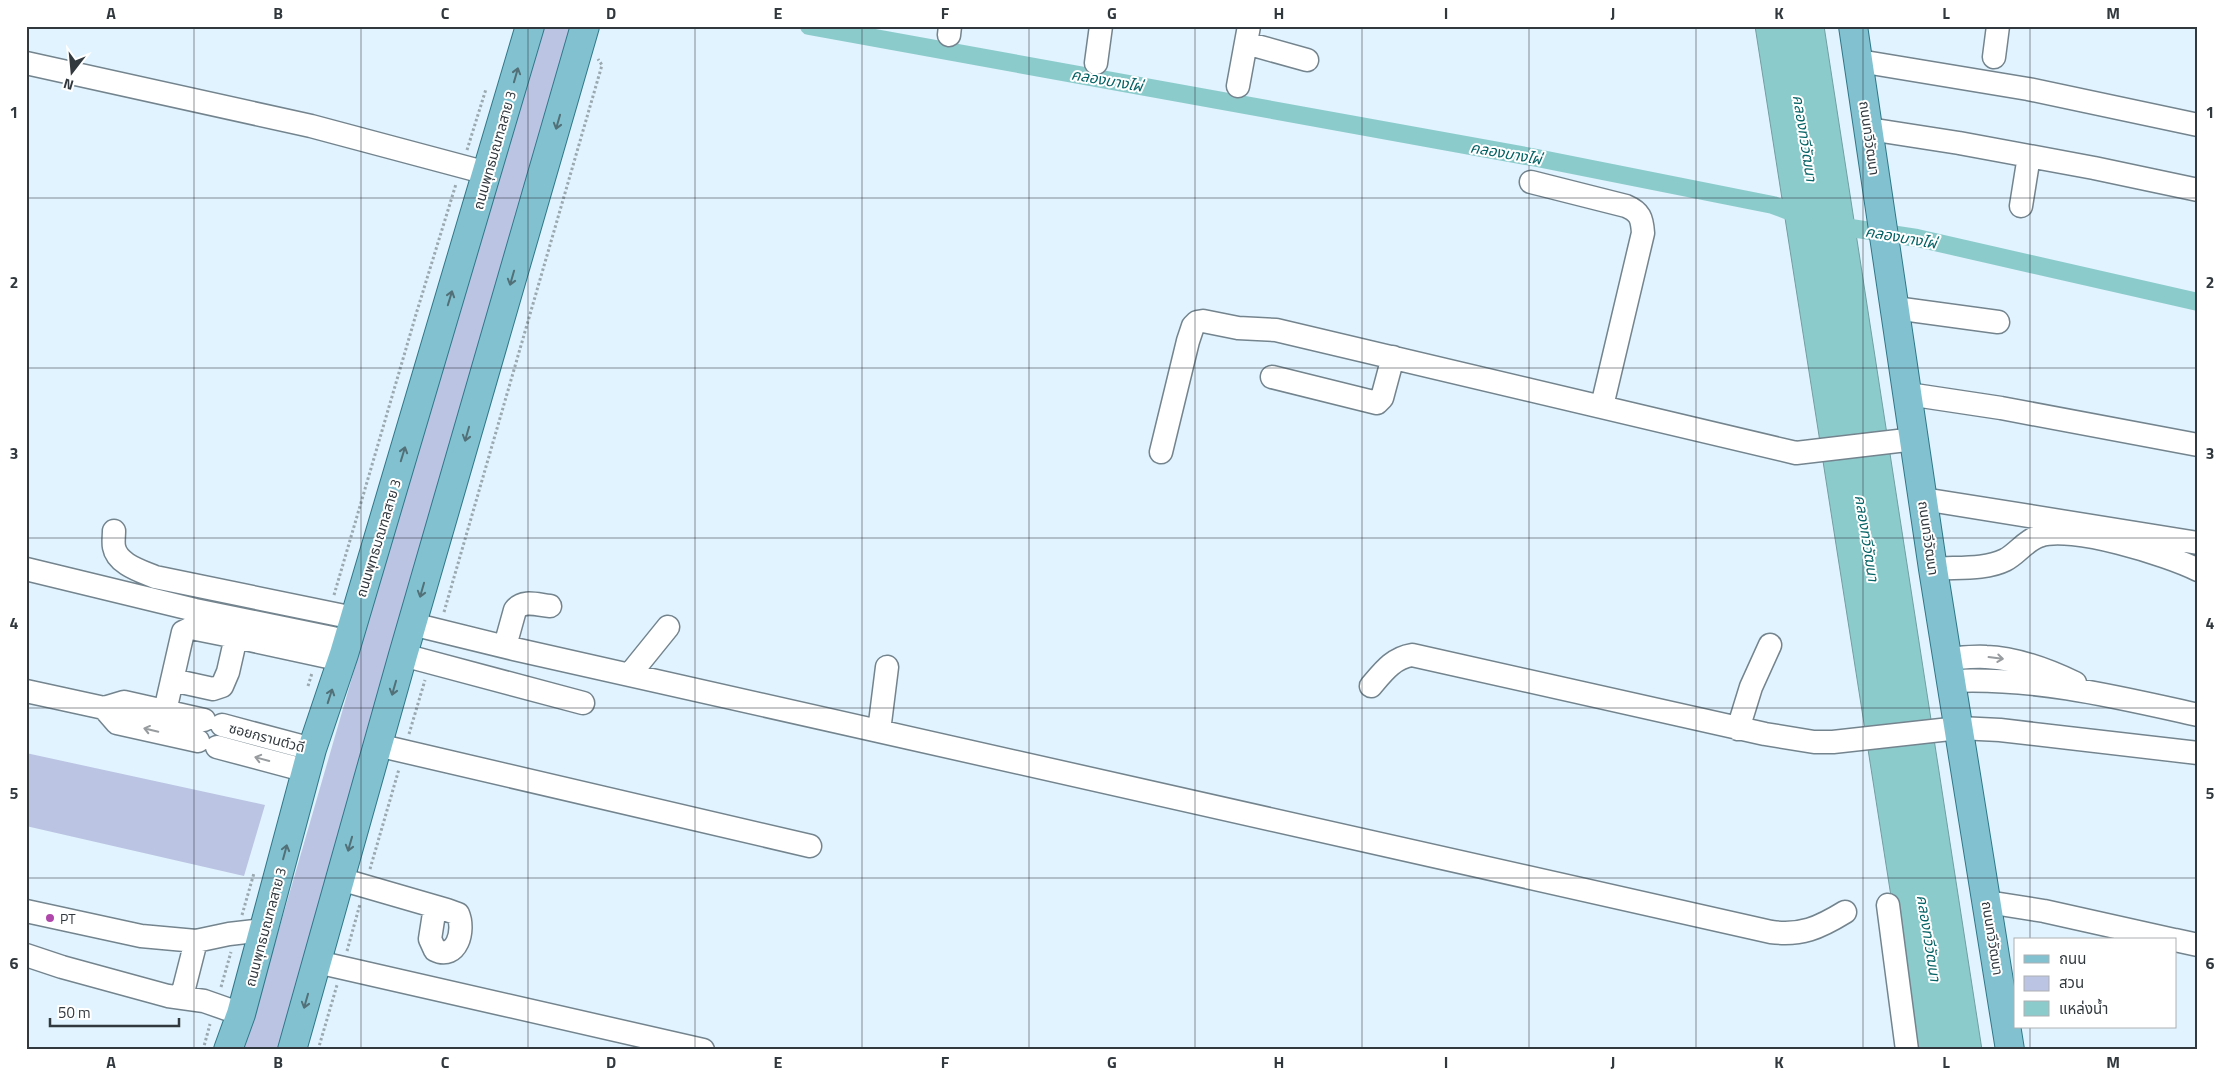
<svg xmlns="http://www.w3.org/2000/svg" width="2224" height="1076" font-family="'Titillium Web','Noto Sans Thai',sans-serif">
  <rect width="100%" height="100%" fill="#e1f3fe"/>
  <path fill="#bbc4e3" d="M541,26H576L282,1050H244Z
    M26,753L265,805L244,876L26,826Z"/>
  <path fill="#8ccbcc" stroke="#719fa1" d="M1755,26H1824L1982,1050H1915Z"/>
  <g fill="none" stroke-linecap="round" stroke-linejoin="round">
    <path stroke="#8ccbcc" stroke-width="18" d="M809,26L1537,158L1773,205L1804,217
      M1831,225L1917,238L2198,302"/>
    <g stroke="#74848e" stroke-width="25">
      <path id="minor" d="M949,35L950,26
        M1246,43L1307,60
        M1994,57L1998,26
        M1859,61L2028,89L2198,125
        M26,63L311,126L487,173
        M1096,63L1101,26
        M1238,86L1249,26
        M1869,129L1959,143L2094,168L2198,190
        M1531,182L1626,206C1640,212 1642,218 1643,233L1602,406
        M2021,206L2029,156
        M1895,308L1998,322
        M1272,377L1377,403L1382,398L1393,357
        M1908,394L2001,408L2198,445
        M1161,452L1188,341L1193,326L1197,322L1203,321L1238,328L1276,330L1796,453L1915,439
        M1923,499L2198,543
        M114,531C114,536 113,542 114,547C117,564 141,571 155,577L354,618
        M26,569L195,610L347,641
        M1933,569C1956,567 1985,570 2005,560C2017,554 2025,541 2039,536C2070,524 2168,555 2198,570
        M412,624L514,649L1771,932C1801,936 1819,928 1845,912
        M236,637L342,660
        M505,646L515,610C523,599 538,605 550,606
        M403,655L583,703
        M1948,659C1960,658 1974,656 1986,657C2017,658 2048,670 2075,683
        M630,674L668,627
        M1951,681C2035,677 2117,697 2198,715
        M1371,686C1383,672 1393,658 1412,655L1765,734L1814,742H1833L1959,728L2000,730L2198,753
        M26,691L104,708L124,702L204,720
        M104,708L117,723L198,741
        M165,711L183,632L191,628L236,637L228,672L222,686L213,689L172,680
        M222,725L312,749
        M1738,729L1751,687L1770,645
        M879,731L887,667
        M377,745L810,846
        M217,747L307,771
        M340,879L447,910L458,914C465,930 457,961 435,950L430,939L435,907
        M1987,902L2044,911L2174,940
        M1888,905L1907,1050
        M26,911L141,936L196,941L229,934L264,930
        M2175,940L2198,945
        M26,955L62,967L168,996L204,1001L241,1014
        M317,962L703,1050
        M182,996L196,941"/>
    </g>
    <g stroke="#2f7789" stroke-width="30">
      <path id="major" d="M1853,26L1933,569L2010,1050
        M228,1050L241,1014L312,749L344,654L530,26
        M292,1050L403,655L585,26"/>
    </g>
    <path stroke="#9aa8b0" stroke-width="3" stroke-dasharray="2.5 2.5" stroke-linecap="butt" d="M467,150L486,89
      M334,595L417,311L456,184
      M444,612L602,65L598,59
      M308,686L312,673
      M409,734L425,680
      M370,869L399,769
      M242,915L254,873
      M347,951L360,904
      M221,987L231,952
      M203,1050L210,1024
      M318,1050L337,985"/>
    <use href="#minor" stroke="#fff" stroke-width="22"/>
    <use href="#major" stroke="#82c2d0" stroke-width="28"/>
  </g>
  <defs><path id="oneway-shaft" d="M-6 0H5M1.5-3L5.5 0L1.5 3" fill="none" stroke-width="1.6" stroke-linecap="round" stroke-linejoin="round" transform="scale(1.25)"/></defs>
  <g stroke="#527078">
    <use href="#oneway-shaft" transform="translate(516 75) rotate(-74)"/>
    <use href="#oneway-shaft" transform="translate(558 122) rotate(106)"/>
    <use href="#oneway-shaft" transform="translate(512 278) rotate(106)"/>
    <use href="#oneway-shaft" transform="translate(450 298) rotate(-73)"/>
    <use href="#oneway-shaft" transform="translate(467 434) rotate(106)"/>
    <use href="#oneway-shaft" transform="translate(403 454) rotate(-73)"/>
    <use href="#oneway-shaft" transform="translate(422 590) rotate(106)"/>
    <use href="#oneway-shaft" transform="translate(394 688) rotate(106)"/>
    <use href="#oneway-shaft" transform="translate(330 696) rotate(-72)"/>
    <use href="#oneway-shaft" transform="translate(350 844) rotate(106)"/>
    <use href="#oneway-shaft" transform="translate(285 852) rotate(-75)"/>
    <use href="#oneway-shaft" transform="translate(306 1001) rotate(106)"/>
  </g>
  <g stroke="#989c9e">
    <use href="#oneway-shaft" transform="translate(1996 658) rotate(7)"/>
    <use href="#oneway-shaft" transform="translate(151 730) rotate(-167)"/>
    <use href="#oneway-shaft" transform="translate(262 759) rotate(-165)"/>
  </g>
  <path fill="none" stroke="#32393e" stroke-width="1" stroke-opacity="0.55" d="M194,26V1050M361,26V1050M528,26V1050M695,26V1050M862,26V1050M1029,26V1050M1195,26V1050M1362,26V1050M1529,26V1050M1696,26V1050M1863,26V1050M2030,26V940M26,198H2198M26,368H2198M26,538H2198M26,708H2198M26,878H2198M2030,1027V1050"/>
  <circle fill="#af47aa" stroke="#fff" stroke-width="2" cx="50" cy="918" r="5"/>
  <g text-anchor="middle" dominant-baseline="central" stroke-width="4" stroke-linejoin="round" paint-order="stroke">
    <g font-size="14" fill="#32393e" stroke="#fff">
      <text transform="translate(1870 138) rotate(82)">ถนนทวีวัฒนา</text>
      <text transform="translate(494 150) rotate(-74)">ถนนพุทธมณฑลสาย 3</text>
      <text transform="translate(378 538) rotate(-73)">ถนนพุทธมณฑลสาย 3</text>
      <text transform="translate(1929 538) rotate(82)">ถนนทวีวัฒนา</text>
      <text transform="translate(267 737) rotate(15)">ซอยกรานต์วดี</text>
      <text transform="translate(265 927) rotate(-75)">ถนนพุทธมณฑลสาย 3</text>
      <text transform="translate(1993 938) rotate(81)">ถนนทวีวัฒนา</text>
    </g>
    <g font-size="14" fill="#32393e" stroke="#fff" text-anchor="start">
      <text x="60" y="918">PT</text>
    </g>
    <g font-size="15" font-style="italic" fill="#046164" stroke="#fff">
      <text transform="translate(1107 80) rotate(10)">คลองบางไผ่</text>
      <text transform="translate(1805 138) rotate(81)">คลองทวีวัฒนา</text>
      <text transform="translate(1506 153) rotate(10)">คลองบางไผ่</text>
      <text transform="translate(1901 237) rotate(10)">คลองบางไผ่</text>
      <text transform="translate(1867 538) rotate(81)">คลองทวีวัฒนา</text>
      <text transform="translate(1929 938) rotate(81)">คลองทวีวัฒนา</text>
    </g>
  </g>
  <rect width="2224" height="1076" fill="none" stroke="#ffffff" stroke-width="55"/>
  <rect x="2014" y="938" width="162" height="90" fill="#ffffff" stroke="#adb0b2"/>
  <rect x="2024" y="955" width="25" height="8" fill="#82c2d0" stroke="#adb0b2"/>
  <text x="2059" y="964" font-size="15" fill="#32393e">ถนน</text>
  <rect x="2024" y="976" width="25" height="15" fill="#bbc4e3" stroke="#adb0b2"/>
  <text x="2059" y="988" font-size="15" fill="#32393e">สวน</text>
  <rect x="2024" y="1001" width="25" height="15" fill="#8ccbcc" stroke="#adb0b2"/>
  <text x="2059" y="1014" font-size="15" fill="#32393e">แหล่งน้ำ</text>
  <g transform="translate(72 72) rotate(196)" stroke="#ffffff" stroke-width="4" paint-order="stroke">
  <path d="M0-4L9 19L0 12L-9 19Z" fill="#32393e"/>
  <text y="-8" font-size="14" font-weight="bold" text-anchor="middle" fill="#32393e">N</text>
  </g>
  <path d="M50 1018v8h129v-8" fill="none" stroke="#32393e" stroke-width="2.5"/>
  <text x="58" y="1018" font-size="15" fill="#32393e" stroke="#ffffff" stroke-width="4" paint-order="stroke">50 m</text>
  <rect x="28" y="28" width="2168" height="1020" fill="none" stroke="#32393e" stroke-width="2"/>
  <g font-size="16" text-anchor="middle" font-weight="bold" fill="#32393e">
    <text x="111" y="19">A</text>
    <text x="278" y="19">B</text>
    <text x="445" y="19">C</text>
    <text x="611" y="19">D</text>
    <text x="778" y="19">E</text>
    <text x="945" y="19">F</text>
    <text x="1112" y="19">G</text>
    <text x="1279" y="19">H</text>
    <text x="1446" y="19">I</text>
    <text x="1613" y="19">J</text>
    <text x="1779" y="19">K</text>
    <text x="1946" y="19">L</text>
    <text x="2113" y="19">M</text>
    <text x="14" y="118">1</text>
    <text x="2210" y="118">1</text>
    <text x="14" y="288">2</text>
    <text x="2210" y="288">2</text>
    <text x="14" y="459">3</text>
    <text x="2210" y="459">3</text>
    <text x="14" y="629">4</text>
    <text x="2210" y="629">4</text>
    <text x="14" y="799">5</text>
    <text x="2210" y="799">5</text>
    <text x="14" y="969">6</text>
    <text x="2210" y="969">6</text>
    <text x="111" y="1068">A</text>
    <text x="278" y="1068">B</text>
    <text x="445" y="1068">C</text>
    <text x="611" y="1068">D</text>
    <text x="778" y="1068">E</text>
    <text x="945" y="1068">F</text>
    <text x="1112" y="1068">G</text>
    <text x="1279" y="1068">H</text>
    <text x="1446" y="1068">I</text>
    <text x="1613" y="1068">J</text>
    <text x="1779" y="1068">K</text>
    <text x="1946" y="1068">L</text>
    <text x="2113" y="1068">M</text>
  </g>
</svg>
